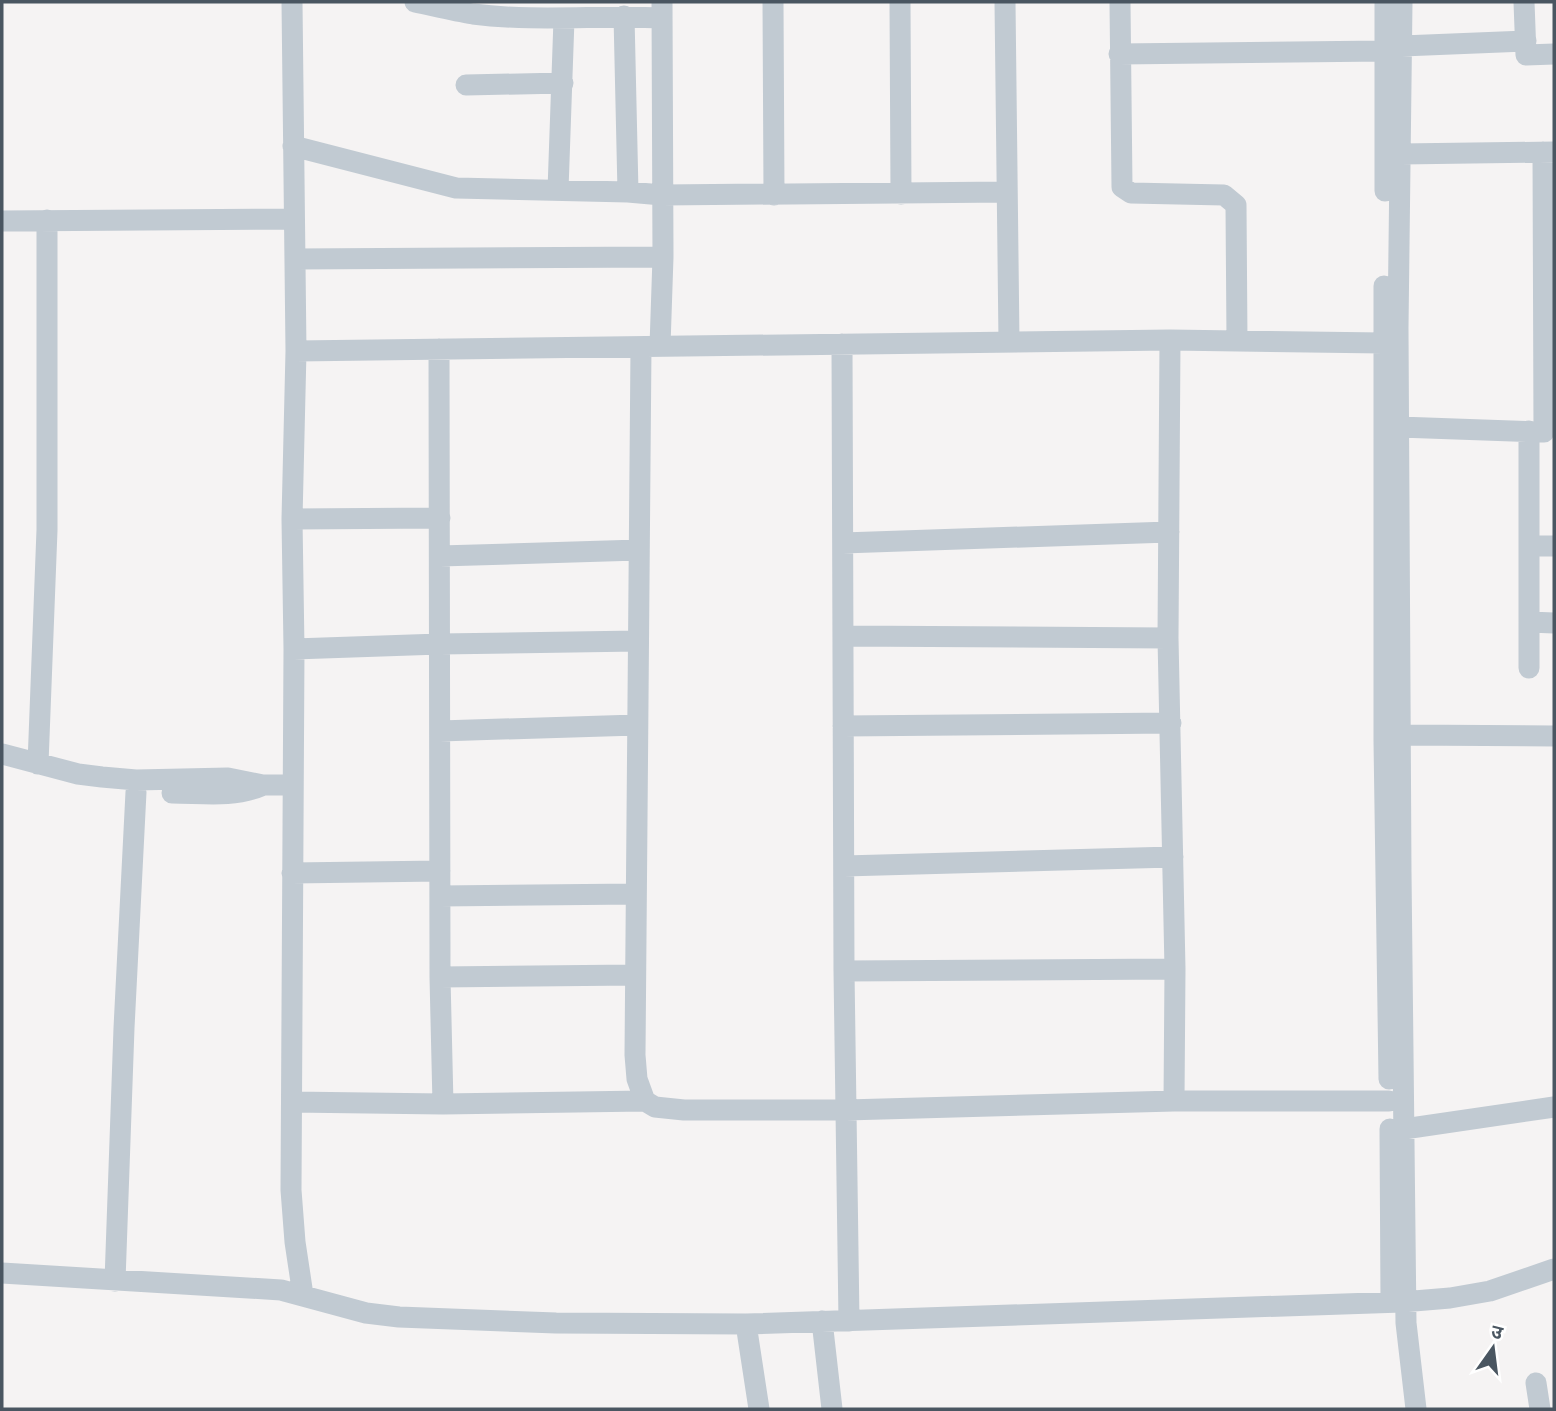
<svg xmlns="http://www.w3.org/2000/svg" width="1556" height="1411" font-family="Mulish,'Noto Sans Devanagari',sans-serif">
  <rect width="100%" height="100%" fill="#f5f3f3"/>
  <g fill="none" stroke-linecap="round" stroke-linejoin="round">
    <path stroke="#c1cad2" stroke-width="21" d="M292,2L296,351L292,519L294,649L291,1190L295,1242L303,1295
      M415,2C434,6 454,11 473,14C536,22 600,15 662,18
      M773,2L774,195
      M900,2L901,194
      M1005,2L1009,342
      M1120,2L1122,187L1131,193L1224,195L1236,205L1237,341
      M1402,2L1398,328L1401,872L1406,1323L1416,1409
      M1524,2L1526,55L1554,54
      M624,16L628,192
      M1402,46L1526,41
      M1119,54L1384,51
      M466,85L563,83
      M293,146L456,188L628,192L662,195L1007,192
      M1543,152L1544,432
      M1401,154L1554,152
      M558,190L564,19
      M1385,191V2
      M2,221L294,219
      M295,259L663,257
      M1384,286V741L1389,1079
      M1170,340L1168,638L1175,969L1174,1101
      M842,344L844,971L849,1321
      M660,346L663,257L662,2
      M641,347L635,1055L637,1079L645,1101L655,1107L684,1110H846L1174,1101H1389
      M439,349L440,977L443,1104
      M296,351L1170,340L1383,343
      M1399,427L1541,432
      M1529,431V668
      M292,519L440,518
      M843,543L1169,532
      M1529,546H1554
      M440,556L639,550
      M1529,622L1554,623
      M843,636L1168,638
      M294,649L440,644L638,641
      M843,726L1171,723
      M440,731L637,725
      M1401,735L1554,736
      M2,754L78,774L102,777L136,780L228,778L263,785H292
      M38,764L47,530V220
      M172,793C202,793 233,798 261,786
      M844,866L1173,857
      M292,873L440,871
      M440,896L636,894
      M844,971L1175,969
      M440,977L635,975
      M292,1102L443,1104L645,1101
      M1390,1129L1391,1302
      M1404,1129L1554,1107
      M2,1273L281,1290L366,1313L399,1317L556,1323L746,1324L1402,1302L1450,1298L1490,1291L1554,1269
      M115,1281L124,1028L136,792
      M822,1321L832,1409
      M746,1324L759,1409
      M1536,1383L1540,1409"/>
  </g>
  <rect width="1556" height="1411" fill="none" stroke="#4a5661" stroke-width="7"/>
  <g transform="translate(1493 1348) rotate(14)" stroke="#ffffff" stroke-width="5" paint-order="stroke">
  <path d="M0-5L12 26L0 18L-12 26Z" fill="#4a5661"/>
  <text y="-10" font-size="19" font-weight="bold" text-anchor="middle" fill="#4a5661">उ</text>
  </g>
</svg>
